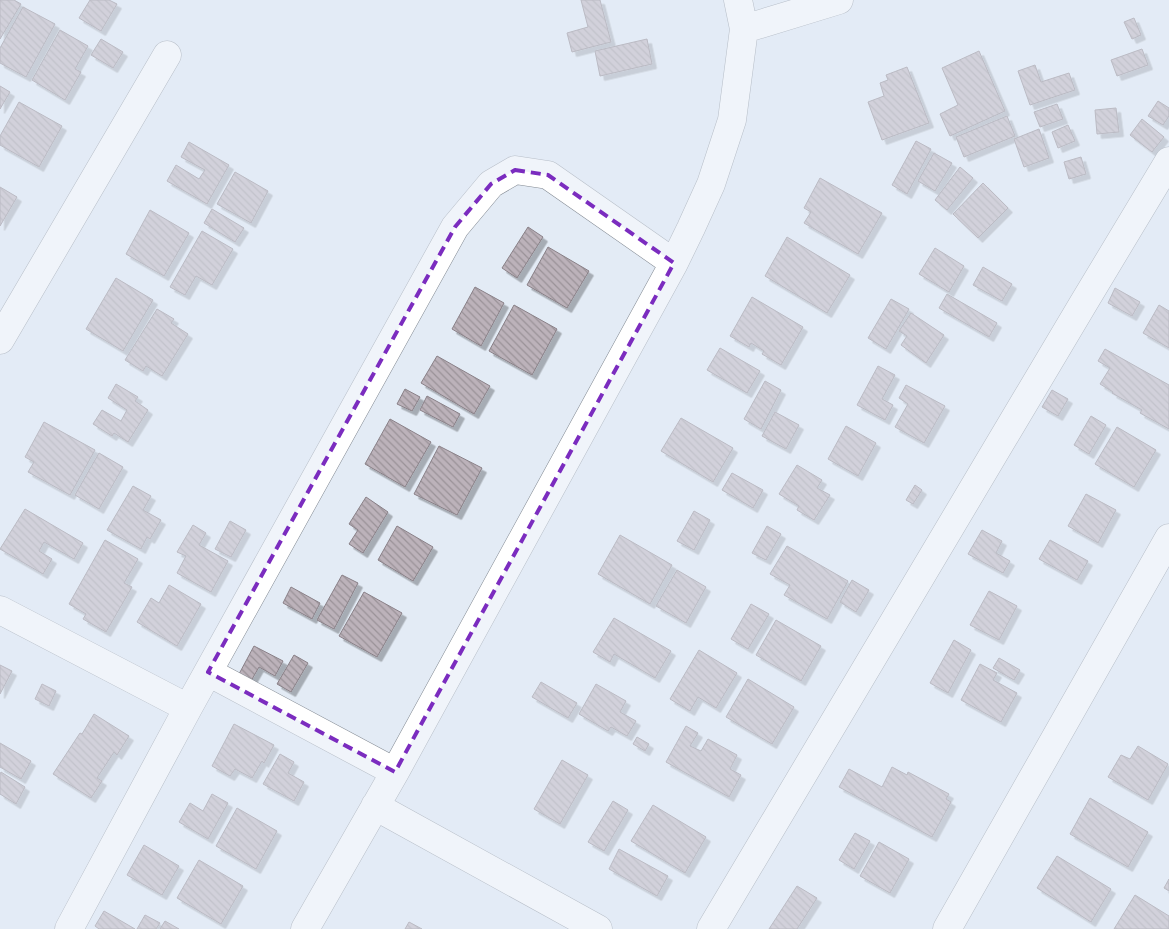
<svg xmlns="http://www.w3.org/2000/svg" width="1169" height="929" font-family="'IBM Plex Sans',sans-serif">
  <defs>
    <pattern id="building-back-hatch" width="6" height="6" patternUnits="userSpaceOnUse" patternTransform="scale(1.25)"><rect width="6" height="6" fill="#bcb2ba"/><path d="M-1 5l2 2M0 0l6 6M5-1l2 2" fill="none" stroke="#9a9298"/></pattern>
    <filter id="shadow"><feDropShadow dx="4.5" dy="4.5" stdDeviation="0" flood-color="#0004"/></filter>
  </defs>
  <rect width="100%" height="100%" fill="#e3ebf5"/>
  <path fill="url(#building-back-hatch)" stroke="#898087" filter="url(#shadow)" d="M0,0H14L21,4L0,39Z
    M90,0H109L117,4L101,31L79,18Z
    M581,0H600L611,42L572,52L567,33L588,27Z
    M23,7L55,24L26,77L0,63V48Z
    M1134,18L1141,35L1132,39L1124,22Z
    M60,30L88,46L75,69L81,72L65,100L32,80Z
    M101,39L123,52L113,68L91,55Z
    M647,39L652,64L600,76L595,51Z
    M1142,49L1148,65L1117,76L1111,60Z
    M979,51L1005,111L950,136L940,114L958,105L942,68Z
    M1035,65L1041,82L1069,73L1075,90L1030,105L1018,71Z
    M907,67L929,123L882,140L868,102L884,96L880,83L888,80L886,75Z
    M0,86L10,92L0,109Z
    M1158,101L1169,108V116L1163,125L1148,116Z
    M19,102L62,126L39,167L0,145V136Z
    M1057,104L1063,119L1040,127L1034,112Z
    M1116,108L1119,132L1097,134L1095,110Z
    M1007,116L1015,136L964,157L956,137Z
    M1142,119L1164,137L1152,152L1130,135Z
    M1068,125L1075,141L1058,148L1052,132Z
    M1039,129L1049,158L1024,167L1014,139Z
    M916,141L931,149L907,194L892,185Z
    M189,142L229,165L207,204L167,181L176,165L199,179L205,170L181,157Z
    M934,153L952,163L935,191L918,181Z
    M1081,157L1086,174L1069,179L1064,162Z
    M960,167L973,178L947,210L935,200Z
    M235,172L268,191L251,223L217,204Z
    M820,178L882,213L858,254L804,223L811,212L804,208Z
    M983,183L1008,208L978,238L953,214Z
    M0,187L17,197L0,226Z
    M212,209L244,228L235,242L204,223Z
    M150,210L189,233L164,276L126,254Z
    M528,227L543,237L517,278L502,268Z
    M202,231L233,249L212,285L196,276L185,295L170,287Z
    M787,237L850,275L827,313L765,276Z
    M548,247L589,271L567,308L527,285Z
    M935,248L964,266L949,292L919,274Z
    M983,267L1012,284L1002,301L973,285Z
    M116,278L153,300L123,351L86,329Z
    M475,287L504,303L481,346L452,329Z
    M1115,288L1140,302L1132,316L1108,303Z
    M947,294L997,323L989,337L939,308Z
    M752,297L803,327L781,365L762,354L764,351L751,343L749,347L730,336Z
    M891,299L909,309L886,349L868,338Z
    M514,305L557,329L532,375L489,351Z
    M1159,305L1169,311V348L1143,333Z
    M157,309L174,319L171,323L188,334L162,376L146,366L143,371L125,360Z
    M911,313L944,335L926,363L901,345L907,336L899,331Z
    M720,348L760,371L747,393L707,370Z
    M1105,349L1169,385V429L1140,413L1142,410L1112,393L1113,392L1100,384L1110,368L1098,361Z
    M437,356L490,386L474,414L421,383Z
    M878,366L895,375L882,399L893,405L885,420L857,405Z
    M765,381L781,390L761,429L744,419Z
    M116,384L138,397L135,401L148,410L128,442L114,433L112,436L93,424L102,410L121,421L127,410L108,398Z
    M906,385L945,406L924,443L895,427L908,404L899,398Z
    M405,389L420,397L412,411L397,404Z
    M1052,390L1068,399L1058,416L1042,407Z
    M427,396L460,414L453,427L420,410Z
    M775,412L799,425L786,449L762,436Z
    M1091,416L1106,425L1089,454L1074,445Z
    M681,418L733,448L713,482L661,451Z
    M390,419L431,442L405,487L365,464Z
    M44,422L95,450L70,495L28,472L34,462L25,457Z
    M846,426L876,443L858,476L828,459Z
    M1117,427L1156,450L1134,487L1095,464Z
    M439,446L482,468L457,515L414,494Z
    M99,453L123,467L99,509L75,495Z
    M797,465L822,480L817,488L830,495L814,520L797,510L799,506L779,494Z
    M732,473L763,490L753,508L722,490Z
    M915,485L922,490L913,504L906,500Z
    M133,486L151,496L143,510L161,520L150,539L147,537L141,549L107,530Z
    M1086,494L1116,510L1098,543L1068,526Z
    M366,497L388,512L363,553L349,544L358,530L349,524Z
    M25,509L83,543L74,559L44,542L39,551L52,559L43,574L0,549Z
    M694,511L710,520L694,550L677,541Z
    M230,521L246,530L231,557L215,549Z
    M193,525L206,533L199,545L228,561L211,592L177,573L186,556L177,552Z
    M397,526L433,547L413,581L378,560Z
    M767,526L781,534L766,560L752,553Z
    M982,530L1002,541L996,553L1010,561L1003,573L968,554Z
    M620,535L672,565L650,604L598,574Z
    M105,540L138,559L124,583L132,587L106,632L83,619L86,614L69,604Z
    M1050,540L1088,561L1077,580L1039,559Z
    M787,546L848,581L827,619L784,595L790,585L770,574Z
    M677,570L706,587L686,623L656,606Z
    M342,575L358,583L334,629L317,620Z
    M852,580L869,590L856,612L840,602Z
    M169,585L201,604L177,646L137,622L151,598L159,603Z
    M291,587L320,603L312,619L283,603Z
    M989,591L1017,606L999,640L970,625Z
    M364,592L402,613L377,657L339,636Z
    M751,604L769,614L748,649L731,639Z
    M614,618L671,651L655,678L614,654L610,662L593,652Z
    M776,620L821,646L801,681L756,655Z
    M954,640L971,650L948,693L930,683Z
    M254,646L283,661L275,676L259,667L251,681L239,674Z
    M699,650L737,673L716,708L698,697L690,711L670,699Z
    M294,655L308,663L291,692L277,684Z
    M999,658L1020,670L1014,680L993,668Z
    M980,664L997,673L993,680L1017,693L1001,722L961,700Z
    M0,665L12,671L0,694Z
    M748,679L794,707L772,744L726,717Z
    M541,682L577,703L568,718L532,697Z
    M42,684L56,691L49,706L35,699Z
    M596,684L626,701L620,712L636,721L627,736L611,727L608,731L579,714Z
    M94,714L129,736L117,755L114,752L97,778L102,781L91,798L53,774L80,733L82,734Z
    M234,724L274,745L264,763L262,761L252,778L235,769L230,776L212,766Z
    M686,726L698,733L690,746L701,751L708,739L737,755L730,769L741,775L729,797L666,762Z
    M637,737L649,744L645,751L633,744Z
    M0,743L31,761L21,779L0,767Z
    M1138,746L1168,764L1148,800L1108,777L1121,755L1130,759Z
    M280,754L294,762L288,773L304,782L294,801L263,784Z
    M562,760L588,775L560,824L534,809Z
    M892,767L907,775L908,772L949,794L946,799L951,802L932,837L839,787L849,769L882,787Z
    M1,772L25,787L16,804L0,794V774Z
    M212,794L228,803L208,839L179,822L190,803L203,811Z
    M1090,798L1148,832L1128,867L1070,834Z
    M613,801L628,810L604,851L588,842Z
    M653,805L706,837L685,873L631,841Z
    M237,808L277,831L256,869L216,846Z
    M855,833L870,841L854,869L839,860Z
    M879,842L909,859L890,893L860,876Z
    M144,845L179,866L162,895L127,875Z
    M619,849L668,876L657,896L609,869Z
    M1057,856L1111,889L1091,922L1037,888Z
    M199,860L243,886L221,924L177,898Z
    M1169,879V891L1164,888Z
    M797,886L817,898L797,929H769Z
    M1135,895L1169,916V929H1114Z
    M104,911L135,929H99L95,926Z
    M145,915L160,923L156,929H137Z
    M165,921L179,929H160Z
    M409,922L422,929H405Z"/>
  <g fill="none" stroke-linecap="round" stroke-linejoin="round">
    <g stroke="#828992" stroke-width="29">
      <path id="street" d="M744,29L839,0
        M0,340L167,55
        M0,610L188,708
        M208,672L395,772
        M375,806L598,929
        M69,929L188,708L455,227L491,184L515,170L548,175L674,263
        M305,929L395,772L674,263L691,228L711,184L732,120L744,29L738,0
        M711,929L1083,304L1169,161
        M947,929L1169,538"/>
    </g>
    <use href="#street" stroke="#fff" stroke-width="28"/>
  </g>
  <path d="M0 0H1169V929H0ZM515,170L548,175L674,263L395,772L208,672L455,227L491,184Z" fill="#e3ebf5" fill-opacity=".55" fill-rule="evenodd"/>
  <path fill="none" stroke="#7b2cbf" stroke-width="4" stroke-dasharray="10 6" stroke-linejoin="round" d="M515,170L548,175L674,263L395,772L208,672L455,227L491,184Z"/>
</svg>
